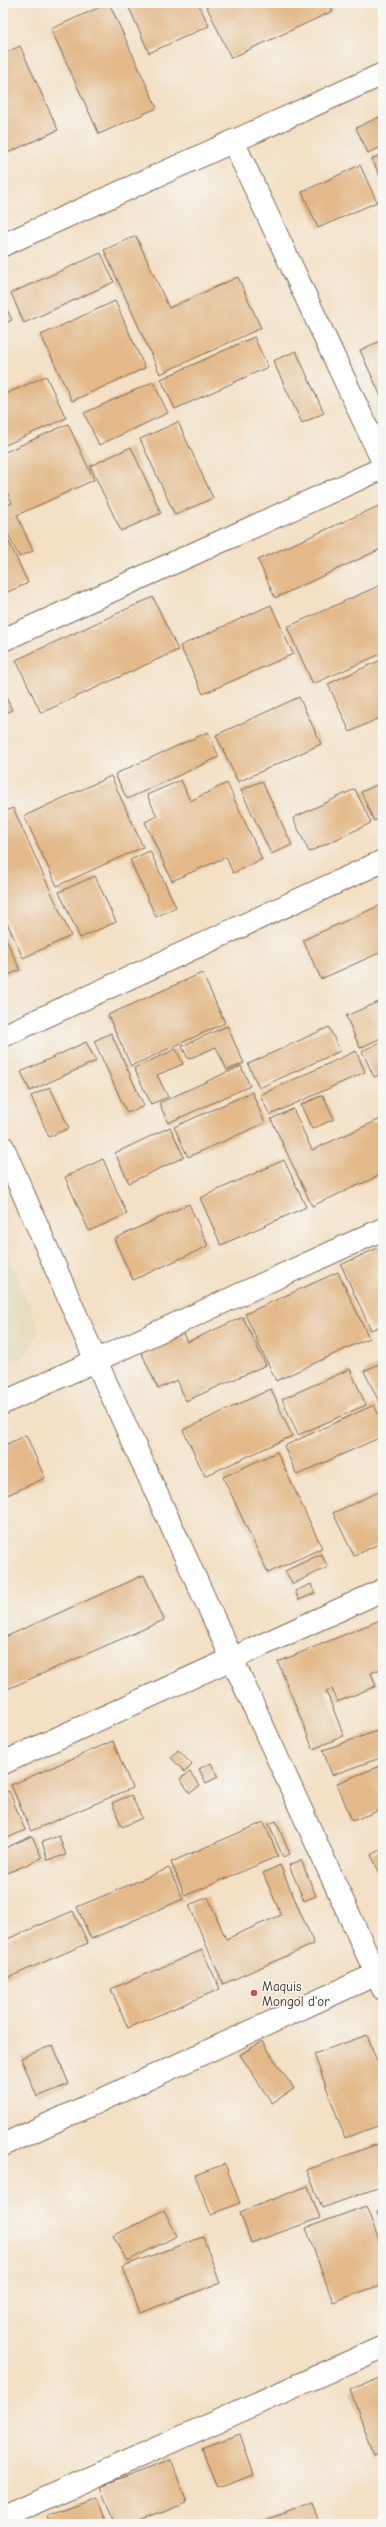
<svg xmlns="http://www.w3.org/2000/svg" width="386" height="2527" font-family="'Comic Neue',sans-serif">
  <rect width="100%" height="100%" fill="#f6f6f2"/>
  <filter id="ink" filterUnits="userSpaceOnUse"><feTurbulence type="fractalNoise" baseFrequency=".025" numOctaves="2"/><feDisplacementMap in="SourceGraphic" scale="8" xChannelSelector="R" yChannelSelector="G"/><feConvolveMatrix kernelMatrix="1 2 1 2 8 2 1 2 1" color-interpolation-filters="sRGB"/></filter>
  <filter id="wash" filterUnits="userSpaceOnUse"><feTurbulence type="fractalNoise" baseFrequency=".012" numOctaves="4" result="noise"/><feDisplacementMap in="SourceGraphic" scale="16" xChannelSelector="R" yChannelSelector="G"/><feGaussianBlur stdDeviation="0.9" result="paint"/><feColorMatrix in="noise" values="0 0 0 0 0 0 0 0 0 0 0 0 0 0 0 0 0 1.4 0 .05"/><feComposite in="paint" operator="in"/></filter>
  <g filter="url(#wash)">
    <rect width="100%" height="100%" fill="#f3e0c5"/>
    <path fill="#e3dbba" d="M3,1244L39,1329L26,1356L3,1366Z"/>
    <g id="blocks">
      <path fill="#e3b989" d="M109,3L157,108L99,134L51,29Z
        M127,3H198L209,26L149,53Z
        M210,3H329L333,11L231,58L206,5Z
        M335,3H347L337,7Z
        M20,46L58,130L3,155V54Z
        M379,117L383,127V146L368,153L356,128Z
        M383,153V183L372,159Z
        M360,165L377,202L318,228L302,192Z
        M136,236L169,308L238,277L261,328L160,374L104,250Z
        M101,253L114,282L24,323L11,293Z
        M3,301L12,320L3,324Z
        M115,301L145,368L72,401L41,335Z
        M254,337L268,367L175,409L161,379Z
        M383,340V401L360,350Z
        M296,351L324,413L302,423L273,361Z
        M46,376L66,418L3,446V395Z
        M153,382L168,413L99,445L84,413Z
        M178,422L213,498L175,515L140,439Z
        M68,424L94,480L17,515L33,551L19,557L3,523V507L12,503L3,483V453Z
        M131,447L161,513L121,531L90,466Z
        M383,504V548L275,598L258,560Z
        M4,531L28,583L3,594V532Z
        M383,584V653L313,684L287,627Z
        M153,597L178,650L41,713L16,660Z
        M271,605L293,654L203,694L180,646Z
        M383,659V716L350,732L328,684Z
        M3,691L12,710L3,714Z
        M299,697L321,744L238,782L216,735Z
        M208,732L219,757L127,799L115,774Z
        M111,776L143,847L57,886L24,816Z
        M181,780L190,801L227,783L262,859L233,873L226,857L172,881L145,822L157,816L147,795Z
        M262,781L292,845L271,854L241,790Z
        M383,782V817L374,821L361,792Z
        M355,789L371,823L309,852L293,818Z
        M13,808L71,936L23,958L3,914V812Z
        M150,851L176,907L156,917L130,860Z
        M95,876L116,922L80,938L59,892Z
        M383,904V961L379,953L321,979L303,940Z
        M3,933L20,970L3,977Z
        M202,973L225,1023L131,1066L108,1015Z
        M383,1000V1037L360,1048L346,1016Z
        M227,1026L244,1063L227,1070L216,1047L188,1059L182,1046Z
        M329,1027L340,1051L259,1088L248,1064Z
        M111,1033L144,1106L127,1113L94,1041Z
        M383,1041V1073L374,1077L362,1051Z
        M86,1042L96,1061L30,1091L21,1072Z
        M176,1049L183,1064L157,1075L168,1097L151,1104L134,1068Z
        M356,1051L365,1072L270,1115L260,1095Z
        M241,1066L250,1086L168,1123L159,1103Z
        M50,1087L69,1128L49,1137L31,1096Z
        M252,1092L265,1123L188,1157L174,1127Z
        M323,1095L334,1119L312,1129L301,1105Z
        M293,1109L312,1150L383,1118V1174L312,1206L271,1119Z
        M170,1127L184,1157L129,1183L115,1153Z
        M103,1159L127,1214L89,1231L65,1177Z
        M284,1160L306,1207L221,1245L200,1198Z
        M189,1204L208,1246L133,1280L114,1239Z
        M377,1248L383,1257V1325L371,1330L341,1265Z
        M338,1272L369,1338L276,1381L245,1314Z
        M243,1317L266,1365L186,1401L177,1380L158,1389L138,1345L179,1325L187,1342Z
        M383,1362V1400L379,1402L364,1371Z
        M350,1369L366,1405L298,1435L282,1399Z
        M271,1389L292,1436L205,1476L183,1430Z
        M374,1405L383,1424V1436L297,1475L284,1446Z
        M26,1435L45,1478L3,1497V1446Z
        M277,1452L322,1548L268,1573L223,1477Z
        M383,1490V1542L354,1556L333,1513Z
        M321,1554L328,1567L293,1584L285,1571Z
        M144,1575L164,1620L3,1691V1638Z
        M311,1584L315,1593L299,1600L295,1591Z
        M380,1620L383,1627V1668L371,1673L376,1686L337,1702L332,1689L326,1691L344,1736L313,1749L278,1662Z
        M383,1672V1684L380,1674Z
        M383,1729V1757L332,1775L323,1750Z
        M113,1741L132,1788L31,1831L11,1785Z
        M178,1750L192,1765L185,1772L171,1758Z
        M211,1763L218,1777L206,1783L199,1769Z
        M383,1765V1809L352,1821L337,1783Z
        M190,1772L200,1786L190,1793L180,1779Z
        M9,1791L25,1830L3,1840V1794Z
        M131,1795L142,1818L122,1827L112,1803Z
        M276,1821L290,1854L283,1857L269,1824Z
        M264,1822L278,1856L185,1896L171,1862Z
        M32,1836L42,1858L3,1875V1849Z
        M59,1836L66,1855L48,1860L42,1842Z
        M383,1849V1880L371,1855Z
        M301,1860L316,1896L304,1901L289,1865Z
        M280,1865L314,1944L223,1984L189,1905L208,1897L226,1939L281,1915L263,1873Z
        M169,1868L183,1899L91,1939L77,1907Z
        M73,1911L88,1943L3,1980V1941Z
        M202,1950L220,1989L128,2028L111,1989Z
        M367,2035L383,2077V2124L345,2138L314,2054Z
        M262,2041L294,2089L272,2103L240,2055Z
        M53,2045L69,2084L37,2097L21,2058Z
        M383,2142V2186L322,2208L307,2170Z
        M225,2164L240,2203L211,2215L195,2175Z
        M308,2186L320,2218L251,2243L240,2212Z
        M366,2206L383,2251V2284L333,2302L306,2228Z
        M164,2210L177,2236L127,2261L113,2236Z
        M383,2210V2229L377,2212Z
        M203,2237L220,2283L140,2313L123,2266Z
        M383,2377V2451L374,2454L350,2390Z
        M240,2434L254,2475L217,2488L202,2448Z
        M171,2460L187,2503L130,2524H114L100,2486Z
        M96,2497L106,2524H51L48,2515Z
        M312,2503L319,2524H255Z"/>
    </g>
  </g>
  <g filter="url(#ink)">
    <use href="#blocks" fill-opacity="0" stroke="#7b6a58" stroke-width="1"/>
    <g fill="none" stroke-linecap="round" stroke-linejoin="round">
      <g stroke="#7b6a58" stroke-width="24">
        <path id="minor" d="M233,141L383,462
          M3,245L383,74
          M3,640L383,468
          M3,1036L383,861
          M3,1147L96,1361L383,1989
          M3,1403L383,1229
          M3,1763L383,1590
          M3,2145L383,1971
          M3,2517L383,2347"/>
      </g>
      <use href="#minor" stroke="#fff" stroke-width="22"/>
    </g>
  </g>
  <circle fill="#d1495b" stroke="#f6f6f2" stroke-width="1.5" cx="254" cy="1993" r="4"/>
  <g text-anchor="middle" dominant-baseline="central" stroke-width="3" stroke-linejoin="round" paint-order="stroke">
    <g font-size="13" fill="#3b2a1e" stroke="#f6f6f2" text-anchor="start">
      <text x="262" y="1986">Maquis<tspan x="262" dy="15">Mongol d'or</tspan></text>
    </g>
  </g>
  <rect width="386" height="2527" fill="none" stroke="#f6f6f2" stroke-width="16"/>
</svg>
